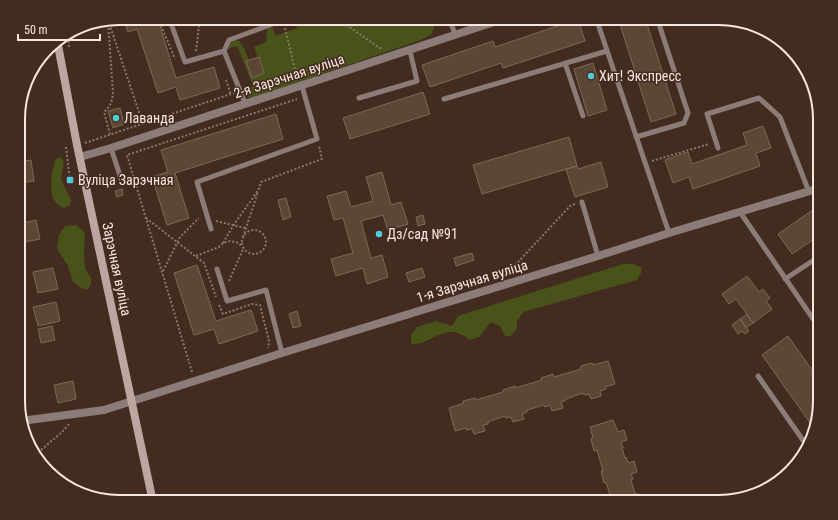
<svg xmlns="http://www.w3.org/2000/svg" width="838" height="520" font-family="'Roboto Condensed',sans-serif">
  <rect width="100%" height="100%" fill="#442b20"/>
  <path fill="#485319" d="M300,18H438L431,35L418,41L252,98L248,97L246,95L245,91L253,86L239,50L236,46L228,49L226,48L229,44L235,40L239,41L244,48L249,60L246,62L252,78L264,73L254,47L266,42L267,28L272,27L276,36L297,28V23Z
    M61,157L64,162L61,179L71,200L70,205L64,208C45,202 51,173 56,159Z
    M76,225L85,233L84,256L85,268L91,278V284L88,289H83L73,282L68,266L59,252L57,247L59,235L65,226Z
    M623,264H633L642,268L641,273L637,280L523,312L517,321V328L511,336H505L500,326L491,322L479,337L470,340C464,336 458,332 452,332C438,331 426,346 411,344V335L417,327L436,321L452,326L458,316Z"/>
  <path fill="#5c4634" stroke="#7f6854" d="M123,18H147L150,26L159,23L176,78L214,67L220,88L180,100L176,87L158,93L137,29L128,32Z
    M618,18H645L676,114L651,122Z
    M578,19L585,41L503,68L501,63L430,87L422,65L493,41L495,47Z
    M259,57L264,73L252,78L246,61Z
    M593,63L607,110L588,116L574,69Z
    M423,92L430,114L350,139L343,118Z
    M120,108L124,124L113,128L108,111Z
    M276,114L283,139L175,173L189,218L167,225L152,177L168,172L161,150Z
    M763,126L771,148L756,153L760,166L693,189L689,177L673,183L665,160L688,152L692,164L747,145L743,133Z
    M569,137L577,166L482,194L473,165Z
    M31,160L34,181L19,183V162Z
    M601,162L608,187L575,197L566,169L577,166L578,169Z
    M382,172L391,205L401,202L408,224L388,230L383,215L361,221L371,258L382,255L388,277L367,284L363,268L336,276L331,259L353,253L343,218L334,220L327,196L346,191L351,207L373,201L366,177Z
    M122,189L123,195L117,197L115,191Z
    M286,198L291,217L283,220L278,200Z
    M820,205V235L792,254L778,234Z
    M423,215L425,224L418,226L416,217Z
    M36,220L40,239L19,243V224Z
    M472,253L474,260L456,266L454,258Z
    M197,265L216,321L251,310L258,331L219,344L214,329L194,335L174,273Z
    M53,268L58,289L38,293L33,272Z
    M422,268L425,277L409,282L406,273Z
    M747,276L759,292L763,289L770,298L766,301L772,309L753,323L736,299L729,304L722,294Z
    M56,302L60,321L38,326L33,307Z
    M297,311L301,326L293,328L289,314Z
    M747,314L753,323L746,328L740,319Z
    M740,319L749,331L745,334L742,331L738,334L732,325Z
    M52,326L55,340L41,343L38,329Z
    M788,336L820,381V407L813,427L762,355Z
    M608,361L615,384L605,387L606,389L600,391L601,396L591,399L589,394L584,395L583,393L566,399V400L561,402L563,408L552,411L550,405L545,407L544,405L527,410V412L522,414L524,419L513,422L511,417L506,418L505,416L488,422V424L483,425L485,431L474,434L472,429L466,430V428L455,431L449,408L464,403L463,401L475,398L476,400L503,392V390L515,386V388L542,380L541,378L553,374L554,377L581,369V366L592,363L593,365Z
    M73,381L76,399L58,403L54,385Z
    M613,420L618,432L624,430L627,440L621,442L623,448H622L625,458L626,457L628,463L634,461L637,472L631,474L633,479L631,480L635,494L637,493L639,498L645,497L647,502H612L606,482L604,483L601,471H603L597,450L594,451L591,439L593,438L590,427Z"/>
  <g fill="none" stroke-linecap="round" stroke-linejoin="round">
    <path stroke="#8c776d" stroke-width="2" stroke-dasharray="2 2" stroke-linecap="butt" d="M158,18L175,59
      M228,18L234,25L257,18
      M332,18C351,26 365,39 382,49
      M108,20L113,93C112,101 111,106 104,112L110,134
      M108,20L143,124
      M285,28L297,78
      M68,33L69,48
      M196,51L200,18
      M226,80L231,95
      M85,143L234,93
      M66,147L70,180
      M652,161L709,144
      M146,218L204,263L216,297
      M216,221L245,228
      M242 242a12 12 0 1 1 24 0a12 12 0 1 1-24 0Z
      M243,237L258,192
      M223,243L233,226L259,189L261,182L322,159L319,146
      M196,256L219,247L223,243L230,241L239,243L242,247
      M163,271L180,237L199,218
      M507,274L570,206L575,204
      M229,281L244,247
      M219,305L223,314L252,304L260,305L269,341L268,348
      M192,372L127,155L297,99
      M35,455L61,433L69,424"/>
    <path stroke="#8b7c79" stroke-width="5" d="M169,18L185,62L224,51
      M449,18L455,34
      M596,18L669,233
      M565,63L583,116
      M359,98L417,81L410,51
      M444,99L607,51
      M245,103L224,51L229,40L289,18
      M636,137L684,123L688,113L657,18
      M111,148L122,182
      M718,148L707,114L759,98L780,117L809,192
      M582,202L598,256
      M740,212L820,329
      M211,229L197,182L317,139L302,86
      M217,269L227,301L266,290L282,353
      M785,279L820,256
      M758,376L807,446"/>
    <path stroke="#8b7c79" stroke-width="8" d="M80,157L111,148L506,18
      M21,421L104,410L282,353L598,256L669,233L820,188"/>
    <path stroke="#bda6a1" stroke-width="8" d="M57,40L77,145L153,502"/>
  </g>
  <g fill="#51ccd4" stroke="#442b20" stroke-width="1.5">
    <circle cx="591" cy="76" r="4"/>
    <circle cx="116" cy="118" r="4"/>
    <rect x="66" y="176" width="8" height="8" rx="2"/>
    <circle cx="379" cy="234" r="4"/>
  </g>
  <g text-anchor="middle" dominant-baseline="central" stroke-width="3" stroke-linejoin="round" paint-order="stroke">
    <g font-size="14" fill="#f8e7e0" stroke="#442b20">
      <text transform="translate(289 76) rotate(-18)">2-я Зарэчная вуліца</text>
      <text transform="translate(117 269) rotate(78)">Зарэчная вуліца</text>
      <text transform="translate(472 281) rotate(-17)">1-я Зарэчная вуліца</text>
    </g>
    <g font-size="14" fill="#f8e7e0" stroke="#442b20" text-anchor="start">
      <text x="599" y="76">Хит! Экспресс</text>
      <text x="124" y="118">Лаванда</text>
      <text x="78" y="180">Вуліца Зарэчная</text>
      <text x="387" y="234">Дз/сад №91</text>
    </g>
  </g>
  <path d="M0 0H838V520H0ZM119 25H719A94 94 0 0 1 813 119V401A94 94 0 0 1 719 495H119A94 94 0 0 1 25 401V119A94 94 0 0 1 119 25Z" fill="#442b20" fill-rule="evenodd"/>
  <path fill="none" stroke="#f8e7e0" stroke-width="2" d="M119 25H719A94 94 0 0 1 813 119V401A94 94 0 0 1 719 495H119A94 94 0 0 1 25 401V119A94 94 0 0 1 119 25Z"/>
  <path d="M18 34v6h82v-6" fill="none" stroke="#f8e7e0" stroke-width="2"/>
  <text x="24" y="34" font-size="12" fill="#f8e7e0" stroke="#442b20" stroke-width="3" paint-order="stroke">50 m</text>
</svg>
